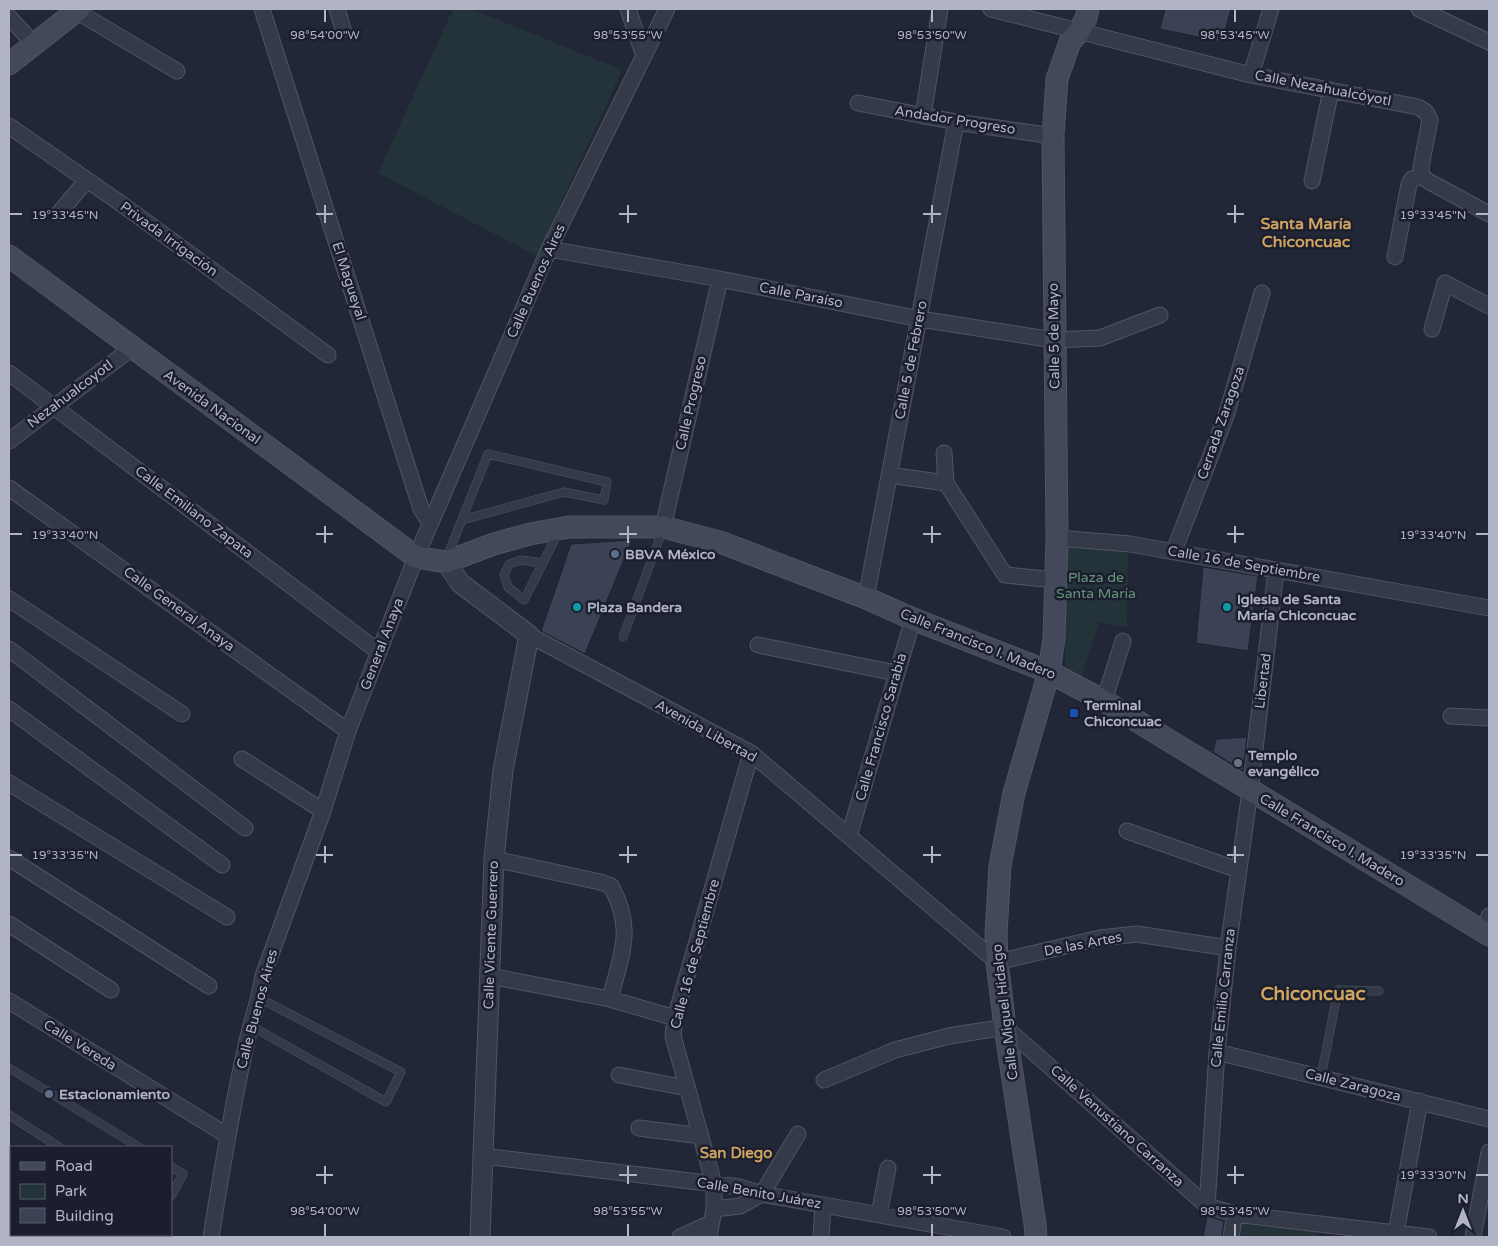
<svg xmlns="http://www.w3.org/2000/svg" width="1498" height="1246" font-family="'Varela Round',sans-serif">
  <rect width="100%" height="100%" fill="#222738"/>
  <path fill="#243339" d="M453,9H472L622,70L537,256L378,173Z
    M1065,542L1128,548L1127,627L1099,622L1081,678L1065,667Z
    M1242,1221L1319,1230L1318,1237H1240Z"/>
  <path fill="#3b4256" stroke="#1d212f" d="M1165,9H1231L1222,42L1160,29Z
    M632,540L585,654L541,631L571,544Z
    M1203,567L1258,576L1248,651L1196,643Z
    M1247,737L1243,771L1213,752L1216,739Z
    M1207,1216L1224,1221L1222,1237H1203Z"/>
  <g fill="none" stroke-linecap="round" stroke-linejoin="round">
    <g stroke="#505463" stroke-width="9">
      <path id="service" d="M447,557L488,454L607,482L604,500L564,492L462,520
        M543,563L521,560L509,564L504,575L508,587L524,600L559,531
        M623,637L663,529
        M251,1026L386,1102L401,1072L259,998
        M9,1068L139,1147
        M1321,1077L1338,990L1379,991
        M9,1115L59,1147
        M171,1167L183,1174L171,1196
        M9,1168L11,1170
        M9,1219L11,1221
        M32,1235L35,1237
        M43,1237L45,1235"/>
    </g>
    <g stroke="#505463" stroke-width="17">
      <path id="minor" d="M262,9L421,509L430,523
        M337,9L343,29
        M628,9L644,56
        M991,9L1251,75L1418,107L1426,112L1430,120L1421,167L1422,176L1428,181L1489,214
        M1419,9L1489,42
        M76,11L177,71
        M9,17L34,44
        M1251,75L1271,9
        M858,103L956,122L1053,136
        M923,116L940,9
        M9,126L123,205L328,355
        M1312,181L1331,90
        M59,213L87,180
        M549,249L720,279L920,319L1054,340L1100,338L1160,315
        M1395,257L1409,184L1412,179L1422,176
        M1432,329L1445,283L1489,306
        M9,373L379,652
        M9,441L132,348
        M944,453L946,483
        M889,475L946,483L1005,575L1055,580
        M9,488L348,731
        M663,527L720,279
        M1057,538L1130,544L1489,608
        M1174,551L1226,416L1262,293
        M866,598L956,122
        M9,599L182,714
        M529,635L751,753L997,962L1100,938L1137,934L1228,948
        M758,645L896,673
        M9,649L245,828
        M1104,701L1123,641
        M9,709L222,865
        M1451,716L1489,718
        M242,759L323,811
        M9,783L227,917
        M1127,831L1238,870
        M849,836L913,619
        M9,858L209,986
        M494,859L600,882L611,886C635,929 621,955 610,999
        M9,924L111,990
        M1487,933L1489,916
        M489,976L610,999L675,1018
        M9,1001L228,1136
        M1217,1052L1489,1119
        M619,1075L687,1088
        M824,1080L895,1050L949,1036L1005,1027L1207,1206L1235,1214L1429,1237
        M639,1128L701,1136
        M483,1156L740,1187L762,1194L1003,1237
        M1207,1206L1217,1052L1228,948L1250,791L1276,571
        M714,1209L740,1206L762,1194L798,1134
        M879,1215L888,1168
        M1396,1233L1420,1101
        M211,1237C221,1175 231,1112 245,1050C250,1025 259,1001 263,976L323,811L348,731L416,557L549,249L667,9
        M680,1237L711,1223
        M709,1237L714,1209V1184L673,1036L675,1018L751,753
        M821,1237L823,1205
        M1231,1237L1235,1214
        M1473,1237L1489,1152"/>
    </g>
    <g stroke="#505463" stroke-width="21">
      <path id="tertiary" d="M446,562L460,583L529,635L503,770L494,859L480,1237"/>
    </g>
    <g stroke="#505463" stroke-width="23">
      <path id="secondary" d="M9,64L79,9
        M9,256L416,557L446,562L494,544L530,534L569,527H663L720,542L866,598L913,619L1049,672L1104,701L1489,935
        M1036,1237L1035,1224L1005,1027L997,962L996,934L1000,866L1014,793L1049,672L1054,638L1057,538L1053,136L1057,79L1070,42L1079,32L1086,18L1088,9"/>
    </g>
    <use href="#service" stroke="#353a48" stroke-width="8"/>
    <use href="#minor" stroke="#353a48" stroke-width="15"/>
    <use href="#tertiary" stroke="#353a48" stroke-width="19"/>
    <use href="#secondary" stroke="#43485b" stroke-width="21"/>
  </g>
  <path fill="none" stroke="#b0b4c5" stroke-width="2" d="M325,10V22M628,10V22M932,10V22M1235,10V22M325,205V223M628,205V223M932,205V223M1235,205V223M10,214H22M316,214H333M619,214H637M923,214H941M1227,214H1244M1476,214H1488M325,526V543M628,526V543M932,526V543M1235,526V543M10,534H22M316,534H333M619,534H637M923,534H941M1227,534H1244M1476,534H1488M325,846V863M628,846V863M932,846V863M1235,846V863M10,855H22M316,855H333M619,855H637M923,855H941M1227,855H1244M1476,855H1488M325,1166V1184M628,1166V1184M932,1166V1184M1235,1166V1184M316,1175H333M619,1175H637M923,1175H941M1227,1175H1244M1476,1175H1488M325,1224V1236M628,1224V1236M932,1224V1236M1235,1224V1236"/>
  <g fill="#5c6f8a" stroke="#1b1f2d" stroke-width="2">
    <circle cx="615" cy="554" r="5"/>
    <circle cx="49" cy="1094" r="5"/>
  </g>
  <g fill="#0f9aa8" stroke="#1b1f2d" stroke-width="2">
    <circle cx="577" cy="607" r="5"/>
    <circle cx="1227" cy="607" r="5"/>
  </g>
  <rect fill="#1a4fb4" stroke="#1b1f2d" stroke-width="2" x="1069" y="708" width="10" height="10" rx="2.5"/>
  <circle fill="#6b7280" stroke="#1b1f2d" stroke-width="2" cx="1238" cy="763" r="5"/>
  <g text-anchor="middle" dominant-baseline="central" stroke-width="5" stroke-linejoin="round" paint-order="stroke">
    <g font-size="14" fill="#b0b4c5" stroke="#1b1f2d">
      <text transform="translate(1323 88) rotate(11)">Calle Nezahualcóyotl</text>
      <text transform="translate(955 120) rotate(9)">Andador Progreso</text>
      <text transform="translate(169 239) rotate(36)">Privada Irrigación</text>
      <text transform="translate(349 281) rotate(72)">El Magueyal</text>
      <text transform="translate(536 281) rotate(-66)">Calle Buenos Aires</text>
      <text transform="translate(801 295) rotate(11)">Calle Paraíso</text>
      <text transform="translate(1054 336) rotate(-91)">Calle 5 de Mayo</text>
      <text transform="translate(911 360) rotate(-79)">Calle 5 de Febrero</text>
      <text transform="translate(70 394) rotate(-37)">Nezahualcoyotl</text>
      <text transform="translate(691 403) rotate(-77)">Calle Progreso</text>
      <text transform="translate(212 407) rotate(36)">Avenida Nacional</text>
      <text transform="translate(1221 423) rotate(-71)">Cerrada Zaragoza</text>
      <text transform="translate(194 512) rotate(37)">Calle Emiliano Zapata</text>
      <text transform="translate(1244 564) rotate(10)">Calle 16 de Septiembre</text>
      <text transform="translate(179 609) rotate(36)">Calle General Anaya</text>
      <text transform="translate(382 644) rotate(-69)">General Anaya</text>
      <text transform="translate(978 644) rotate(22)">Calle Francisco I. Madero</text>
      <text transform="translate(1263 681) rotate(-83)">Libertad</text>
      <text transform="translate(881 727) rotate(-74)">Calle Francisco Sarabia</text>
      <text transform="translate(706 731) rotate(29)">Avenida Libertad</text>
      <text transform="translate(1332 840) rotate(31)">Calle Francisco I. Madero</text>
      <text transform="translate(491 935) rotate(-88)">Calle Vicente Guerrero</text>
      <text transform="translate(1083 944) rotate(-11)">De las Artes</text>
      <text transform="translate(695 954) rotate(-75)">Calle 16 de Septiembre</text>
      <text transform="translate(1223 998) rotate(-84)">Calle Emilio Carranza</text>
      <text transform="translate(257 1009) rotate(-75)">Calle Buenos Aires</text>
      <text transform="translate(1005 1012) rotate(-97)">Calle Miguel Hidalgo</text>
      <text transform="translate(80 1045) rotate(32)">Calle Vereda</text>
      <text transform="translate(1353 1085) rotate(14)">Calle Zaragoza</text>
      <text transform="translate(1117 1126) rotate(42)">Calle Venustiano Carranza</text>
      <text transform="translate(759 1193) rotate(10)">Calle Benito Juárez</text>
    </g>
    <g font-size="14" font-weight="bold" fill="#b0b4c5" stroke="#1b1f2d" text-anchor="start">
      <text x="625" y="554">BBVA México</text>
      <text x="1237" y="599">Iglesia de Santa<tspan x="1237" dy="16">María Chiconcuac</tspan></text>
      <text x="587" y="607">Plaza Bandera</text>
      <text x="1084" y="705">Terminal<tspan x="1084" dy="16">Chiconcuac</tspan></text>
      <text x="1248" y="755">Templo<tspan x="1248" dy="16">evangélico</tspan></text>
      <text x="59" y="1094">Estacionamiento</text>
    </g>
    <g font-size="14" fill="#68947a" stroke="#1b1f2d">
      <text x="1096" y="577">Plaza de<tspan x="1096" dy="16">Santa María</tspan></text>
    </g>
    <g font-size="15" font-weight="bold" fill="#cfa361" stroke="#1b1f2d">
      <text x="736" y="1153">San Diego</text>
    </g>
    <g font-size="16" font-weight="bold" fill="#cfa361" stroke="#1b1f2d">
      <text x="1306" y="224">Santa María<tspan x="1306" dy="18">Chiconcuac</tspan></text>
    </g>
    <g font-size="19" font-weight="bold" fill="#cfa361" stroke="#1b1f2d">
      <text x="1313" y="994">Chiconcuac</text>
    </g>
  </g>
  <g font-size="12" text-anchor="middle" fill="#b0b4c5" stroke="#1b1f2d" stroke-width="5" stroke-linejoin="round" paint-order="stroke">
    <text x="325" y="39">98°54'00"W</text>
    <text x="628" y="39">98°53'55"W</text>
    <text x="932" y="39">98°53'50"W</text>
    <text x="1235" y="39">98°53'45"W</text>
    <text x="65" y="219">19°33'45"N</text>
    <text x="1433" y="219">19°33'45"N</text>
    <text x="65" y="539">19°33'40"N</text>
    <text x="1433" y="539">19°33'40"N</text>
    <text x="65" y="859">19°33'35"N</text>
    <text x="1433" y="859">19°33'35"N</text>
    <text x="1433" y="1179">19°33'30"N</text>
    <text x="325" y="1215">98°54'00"W</text>
    <text x="628" y="1215">98°53'55"W</text>
    <text x="932" y="1215">98°53'50"W</text>
    <text x="1235" y="1215">98°53'45"W</text>
  </g>
  <rect width="1498" height="1246" fill="none" stroke="#b0b4c5" stroke-width="20"/>
  <rect x="10" y="1146" width="162" height="90" fill="#1b1f2d" stroke="#575b6a"/>
  <rect x="20" y="1162" width="25" height="8" fill="#43485b" stroke="#575b6a"/>
  <text x="55" y="1171" font-size="15" fill="#b0b4c5">Road</text>
  <rect x="20" y="1184" width="25" height="15" fill="#243339" stroke="#575b6a"/>
  <text x="55" y="1196" font-size="15" fill="#b0b4c5">Park</text>
  <rect x="20" y="1208" width="25" height="15" fill="#3b4256" stroke="#575b6a"/>
  <text x="55" y="1221" font-size="15" fill="#b0b4c5">Building</text>
  <g transform="translate(1463 1211)" stroke="#1b1f2d" stroke-width="4" paint-order="stroke">
  <path d="M0-4L9 19L0 12L-9 19Z" fill="#b0b4c5"/>
  <text y="-8" font-size="14" font-weight="bold" text-anchor="middle" fill="#b0b4c5">N</text>
  </g>
</svg>
